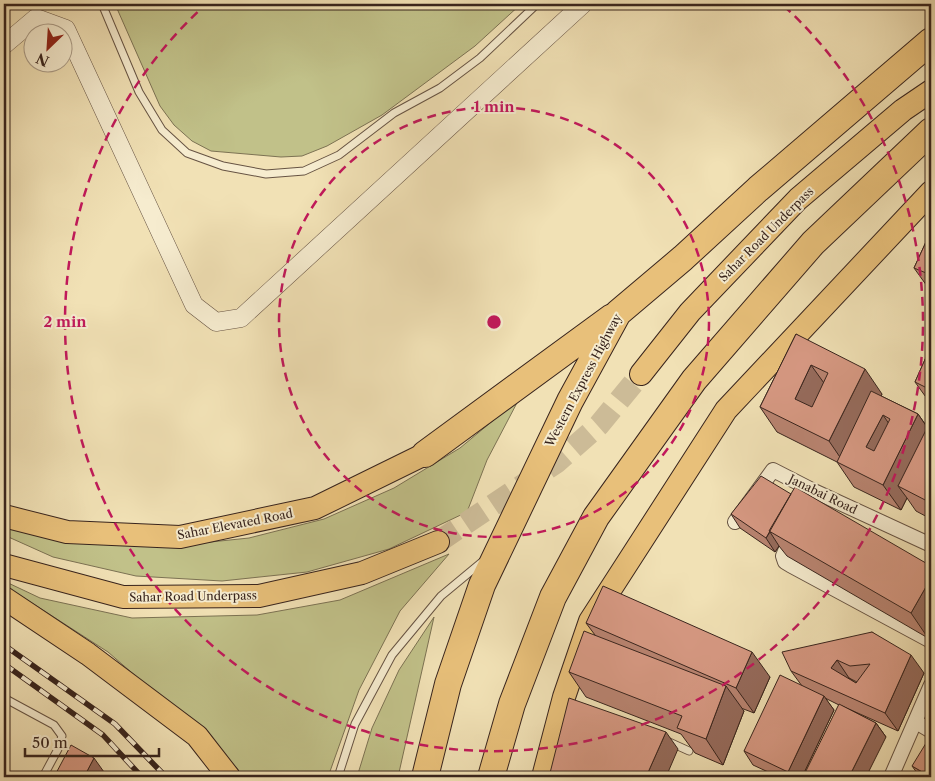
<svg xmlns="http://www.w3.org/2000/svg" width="935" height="781" font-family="'Libre Caslon Text',serif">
  <rect width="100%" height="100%" fill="#f1e1b5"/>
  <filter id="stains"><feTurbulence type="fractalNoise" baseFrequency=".004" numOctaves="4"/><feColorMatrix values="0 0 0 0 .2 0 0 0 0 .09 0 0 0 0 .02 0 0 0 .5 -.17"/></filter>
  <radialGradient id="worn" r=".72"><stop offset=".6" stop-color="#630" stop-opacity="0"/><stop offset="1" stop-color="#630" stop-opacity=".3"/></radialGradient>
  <path fill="#c1c189" stroke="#7c7253" d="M115,4H521L475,46L382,115L327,146L302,156L281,157L211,151L192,141L174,125L160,106Z
    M519,399L487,460L467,512L389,549L307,572L222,581L136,576L53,557L4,535V526L172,546L249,538L324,519L394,488L460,448Z
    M449,554L400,611L359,690L328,777H244L223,752L108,652L4,585V581L40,598L132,618L257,615L340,600Z
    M434,617L398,777H357L372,728L399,670Z"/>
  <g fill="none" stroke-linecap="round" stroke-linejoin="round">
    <path stroke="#ccbb97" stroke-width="22" stroke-dasharray="22 11" stroke-linecap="butt" d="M438,542L557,462L599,425L641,374"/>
    <g stroke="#665343" stroke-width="9">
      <path id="service" d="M102,4L139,92L162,130L187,153L223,166L266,174L304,171L339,155L394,113L440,88L480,58L537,4
        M4,698L54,725L62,736L58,749L43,777
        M667,741L689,751
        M338,777L355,724L392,655L441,596L482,562"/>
    </g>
    <g stroke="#665343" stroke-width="16">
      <path id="minor" d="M803,513L814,491
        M735,522L773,470L814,491L931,545
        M791,537L783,556L785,562L790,565L931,641
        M916,722L931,731
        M891,777L931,685"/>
    </g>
    <g stroke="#665343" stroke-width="19">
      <path id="tertiary" d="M4,45L36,18L66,29L194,305L216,322L241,318L583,4"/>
    </g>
    <g stroke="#38241d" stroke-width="24">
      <path id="primary" d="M641,374L690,312L798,199L903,110L931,91
        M4,516L67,532L180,537L315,508L425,454
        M4,565L123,597L259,596L362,573L438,542
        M4,598L88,654L197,736L229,777
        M543,777L564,697L590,621L726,410L931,192"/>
    </g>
    <g stroke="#38241d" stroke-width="28">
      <path id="motorway" d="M425,454L612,317
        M425,777L448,684L482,585L570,401L618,313L683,258L758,189L931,41
        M491,777L512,704L553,597L596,517L694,380L813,243L931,131"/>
    </g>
    <use href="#service" stroke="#f6eccf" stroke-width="7"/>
    <use href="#minor" stroke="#f6eccf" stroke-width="14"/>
    <use href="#tertiary" stroke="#f6eccf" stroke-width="18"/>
    <use href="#primary" stroke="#e8c07a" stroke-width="22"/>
    <use href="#motorway" stroke="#e8c07a" stroke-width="26"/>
    <g stroke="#38241d" stroke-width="5.5">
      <path id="rail" d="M4,645L115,724L166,777
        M4,664L103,735L142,777"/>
    </g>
    <use href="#rail" stroke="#f6eccf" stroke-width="4" stroke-dasharray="11" stroke-linecap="butt"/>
  </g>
  <path fill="#b98471" stroke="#38241d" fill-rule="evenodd" d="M931,231V288L927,286L914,268Z
    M796,334L882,394L881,396L918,414L928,428L931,420V519L916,511L907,498L901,510L854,487L837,462L777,432L760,407Z
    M931,346V402L928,400L915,382Z
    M791,494L931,566L928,638L787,556L779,546L775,552L740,528L731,514Z
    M586,623L770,677L754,713L741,708L744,711L723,765L695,753L681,734L586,697L569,672L595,635Z
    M872,632L924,673L898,731L842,706L876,723L886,737L839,705L825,698L834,710L802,777H779L753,765L744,751L802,686L791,671ZM849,678L857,682L856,683Z
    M912,766L931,777H920Z"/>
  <path fill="#966b5c" stroke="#38241d" d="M811,365L829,390L812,424L795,399Z
    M865,369L882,394L846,466L829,441Z
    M918,414L931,433L898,486L907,498L901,510L883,485Z
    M883,415L900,440L884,472L866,447Z
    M770,532L779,546L775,552L766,538Z
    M931,578V633L928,638L911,613Z
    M752,652L770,677L754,713L736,688Z
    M911,655L924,673L898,731L885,713Z
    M837,660L849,678L844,685L831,668Z
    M726,686L744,711L723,765L706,739Z
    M824,696L834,710L802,777H791L788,772Z
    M876,723L886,737L866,777H849Z
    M666,732L678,749L666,777H646Z
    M94,758L104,772L101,777H84Z"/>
  <path fill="#d79983" stroke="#38241d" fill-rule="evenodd" d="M931,231V275L914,268Z
    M796,334L865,369L829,441L760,407ZM811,365L828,373L812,407L795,399Z
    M931,346V390L915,382Z
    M871,391L918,414L883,485L837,462ZM883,415L890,419L874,451L866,447Z
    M931,420V503L898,486Z
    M761,476L791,494L766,538L731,514Z
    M795,487L931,566V578L911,613L769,531Z
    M603,586L752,652L736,688L586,623Z
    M584,631L726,686L706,739L677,728L682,716L569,672Z
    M872,632L911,655L885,713L791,671L782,652ZM837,660L850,666L870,664L856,683L831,668Z
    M780,675L824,696L788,772L744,751Z
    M569,698L666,732L646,777H549Z
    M839,704L876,723L849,777H803Z
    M931,735V777L912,766Z
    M71,745L94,758L84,777H54Z"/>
  <g fill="none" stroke="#c2185b" stroke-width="2.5" stroke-dasharray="9 6">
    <circle cx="494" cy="322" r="215"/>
    <path d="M784 6A429 429 0 1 1 204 6"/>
  </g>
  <g text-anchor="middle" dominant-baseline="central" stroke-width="4" stroke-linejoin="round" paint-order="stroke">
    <g font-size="12" fill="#38241d" stroke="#f6eccf">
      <text transform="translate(766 234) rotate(-45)">Sahar Road Underpass</text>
      <text transform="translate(583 380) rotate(-62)">Western Express Highway</text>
      <text transform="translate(823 494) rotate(26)">Janabai Road</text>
      <text transform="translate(235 524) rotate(-11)">Sahar Elevated Road</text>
      <text transform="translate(193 596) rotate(-1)">Sahar Road Underpass</text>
    </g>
  </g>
  <circle cx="494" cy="322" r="8" fill="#c2185b" stroke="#f6eccf" stroke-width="2.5"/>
  <g font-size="15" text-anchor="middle" font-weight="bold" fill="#c2185b" stroke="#f6eccf" stroke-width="4" stroke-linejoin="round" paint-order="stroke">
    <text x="494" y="112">1 min</text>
    <text x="65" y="327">2 min</text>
  </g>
  <rect width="935" height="781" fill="none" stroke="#f1e1b5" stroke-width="20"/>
  <rect x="5" y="5" width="925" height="771" fill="none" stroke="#38241d" stroke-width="2.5"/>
  <rect x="10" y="10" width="915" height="761" fill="none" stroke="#38241d"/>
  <g transform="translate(48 48) rotate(205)"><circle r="24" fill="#f6eccf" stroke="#aa9c88"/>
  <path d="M0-4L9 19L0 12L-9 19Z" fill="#8f2418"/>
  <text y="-8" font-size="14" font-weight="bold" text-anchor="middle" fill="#38241d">N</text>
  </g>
  <path d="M25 748v8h134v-8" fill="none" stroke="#38241d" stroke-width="2.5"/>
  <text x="32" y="748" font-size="15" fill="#38241d" stroke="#f6eccf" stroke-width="4" paint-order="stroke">50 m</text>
  <rect width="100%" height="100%" filter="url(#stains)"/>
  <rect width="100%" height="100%" fill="url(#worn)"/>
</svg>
